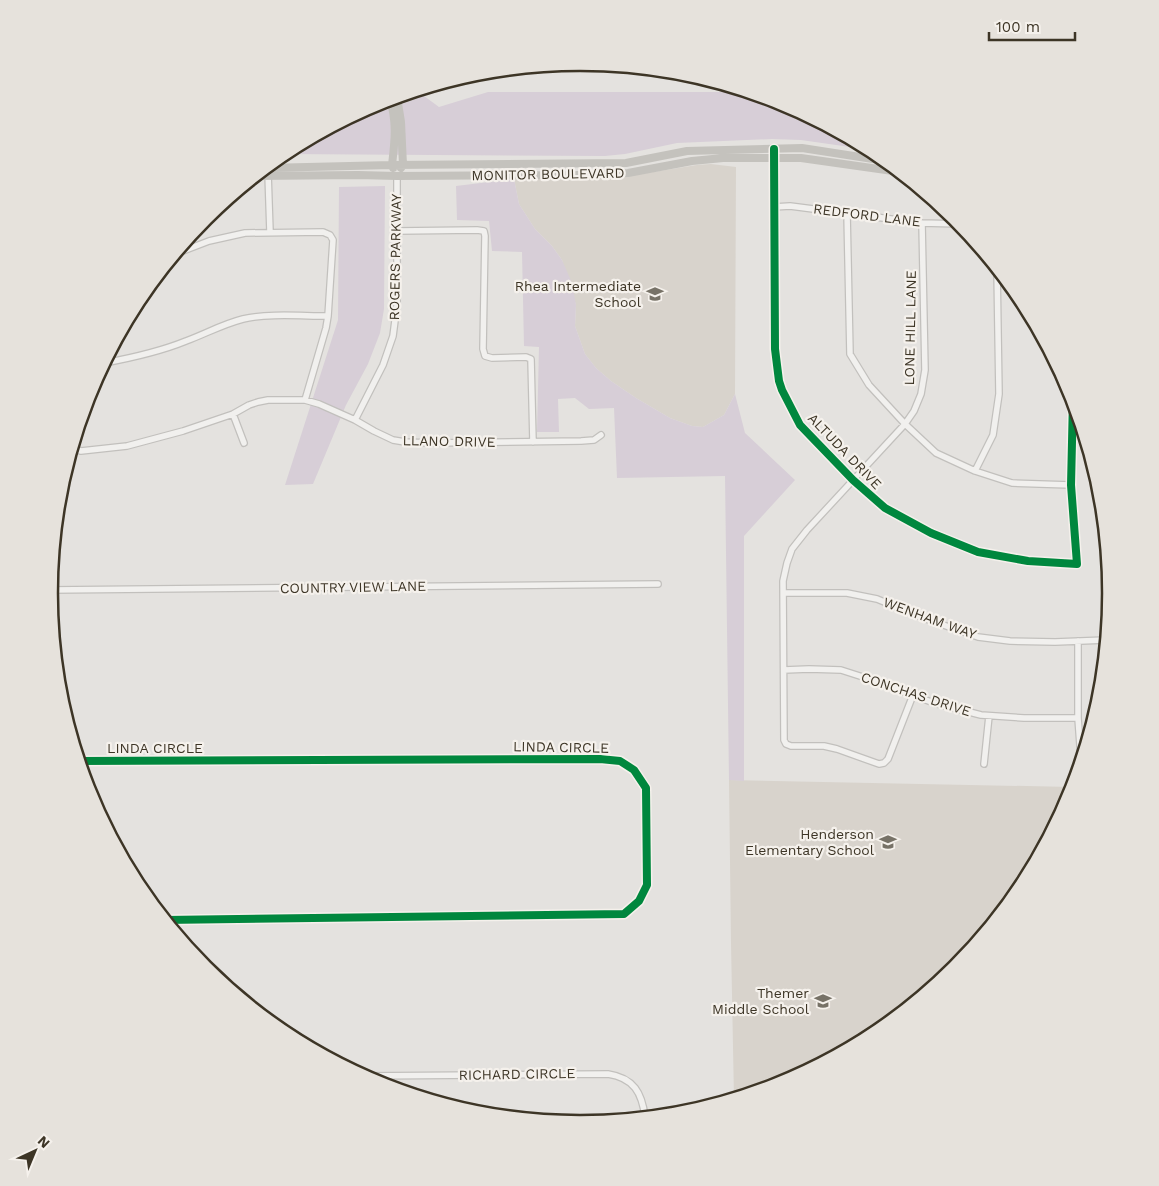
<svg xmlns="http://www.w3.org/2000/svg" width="1159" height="1186" font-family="'Work Sans',sans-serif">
  <rect width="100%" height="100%" fill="#e4e2df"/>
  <path fill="#d8d3cc" d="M711,164L736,167L735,394L724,415L703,427L692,426L670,418L636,398L611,381L596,368L585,354L575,326L576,305L562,260L552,246L535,229L519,204L514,179L596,178L628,176L697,165Z
    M729,780L1072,787L1070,796L1021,888L955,968L874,1034L782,1083L734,1098L731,943Z"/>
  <path fill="#d7ced7" d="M731,87L783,103L871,150L801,140L772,139L677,143L625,154L605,156L282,154L374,104L377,113L424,96L439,107L488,92H730Z
    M514,179L519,204L535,229L552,246L562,260L572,283L576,305L575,326L585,354L596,368L611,381L636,398L670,418L692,426L703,427L724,415L735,394L745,433L795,480L744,536V781L729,780L725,476L617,478L614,408L589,409L575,398L558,399L559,432H537L539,347L524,346L522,252L492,251L489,221L457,220L456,186Z
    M385,186L384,309L380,333L368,364L346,405L313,484L285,485L338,320L339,187Z"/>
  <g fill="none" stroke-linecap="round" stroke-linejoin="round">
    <g stroke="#c2c0bd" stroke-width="8">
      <path id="street" d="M774,149L775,349L779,381L782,390L800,425L853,480L885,508L931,533L978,552L1028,561L1077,564L1071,485L1073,399
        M268,173L270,232
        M774,207L790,206L922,223L960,224
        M847,213L850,354L869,385L905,424L936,453L975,471L1012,483L1071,485
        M397,231L477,230L484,231L485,236L483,349L485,356L492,358L526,357L531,359L533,442
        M175,254L209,241L245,233L323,232L330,235L333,240L328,316L326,328L305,400
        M104,363C131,358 159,352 186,341C205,334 223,324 243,319C270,313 300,316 328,316
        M233,414L244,443
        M355,420L383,365L393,336L397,305V176
        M72,446L73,449L81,451L127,446L183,431L233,414L249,405L258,402L268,400H305L319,404L355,420L374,431L393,440L405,442L432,443L581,441L594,440L601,435
        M975,471L993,435L999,394L997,269
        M49,590L658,584
        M784,593H847L877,599L926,619L978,637L1010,641L1055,642L1106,640
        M1078,641V718L1081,759
        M784,670L809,669L841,670L866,678L934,703L981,715L1024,718H1078
        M913,695L888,759L884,763L879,764L837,749L824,746H791L786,744L784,740L783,581L787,563L792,549L807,530L905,424L914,411L921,394L925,370L922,223
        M78,761L600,759L620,761L634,770L646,788L647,885L639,901L624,914L164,920
        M984,764L989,716
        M362,1076L608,1074C634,1078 642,1093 645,1117"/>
    </g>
    <use href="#street" stroke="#f1f0ee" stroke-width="5.5"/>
    <path stroke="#c4c2bd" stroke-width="8" d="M397,97L401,122L403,165L401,168
      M390,98C397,124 395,139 392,165L393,168
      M265,168L392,165L626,163L687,151L802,148L886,161
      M255,176L358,175L397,176L576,175L628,173L692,161L723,158H801L900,172"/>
    <g stroke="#f5f1ec" stroke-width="11">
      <path id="cycleway" d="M774,149L775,349L779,381L782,390L800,425L853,480L885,508L931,533L978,552L1028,561L1077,564L1071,485L1073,399
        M78,761L600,759L620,761L634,770L646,788L647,885L639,901L624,914L164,920"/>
    </g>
    <use href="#cycleway" stroke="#00873e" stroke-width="8"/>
  </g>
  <defs>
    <g id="school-bare" transform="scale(1.35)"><path d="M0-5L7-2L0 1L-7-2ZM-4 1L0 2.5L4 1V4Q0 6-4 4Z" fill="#777267" stroke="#f5f1ec" stroke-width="2.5" paint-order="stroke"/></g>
  </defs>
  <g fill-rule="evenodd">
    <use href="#school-bare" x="655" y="294"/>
    <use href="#school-bare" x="888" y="842"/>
    <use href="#school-bare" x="823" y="1001"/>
  </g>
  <g text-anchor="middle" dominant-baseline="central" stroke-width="4.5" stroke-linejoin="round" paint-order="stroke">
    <g font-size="14" fill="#3d3526" stroke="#f5f1ec">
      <text transform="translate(548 174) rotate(-1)">MONITOR BOULEVARD</text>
      <text transform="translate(867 215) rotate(7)">REDFORD LANE</text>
      <text transform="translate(395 257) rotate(-89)">ROGERS PARKWAY</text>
      <text transform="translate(910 328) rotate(-89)">LONE HILL LANE</text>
      <text transform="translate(449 441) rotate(1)">LLANO DRIVE</text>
      <text transform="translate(845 451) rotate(46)">ALTUDA DRIVE</text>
      <text transform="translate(353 587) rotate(-1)">COUNTRY VIEW LANE</text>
      <text transform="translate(930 618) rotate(20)">WENHAM WAY</text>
      <text transform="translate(916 694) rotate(18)">CONCHAS DRIVE</text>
      <text transform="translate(561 747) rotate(1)">LINDA CIRCLE</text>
      <text x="155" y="748">LINDA CIRCLE</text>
      <text transform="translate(517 1074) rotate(-1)">RICHARD CIRCLE</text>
    </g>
    <g font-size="14" fill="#3d3526" stroke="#f5f1ec" text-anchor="end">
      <text x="641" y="286">Rhea Intermediate<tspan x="641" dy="16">School</tspan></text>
      <text x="874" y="834">Henderson<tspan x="874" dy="16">Elementary School</tspan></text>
      <text x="809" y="993">Themer<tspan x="809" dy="16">Middle School</tspan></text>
    </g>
  </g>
  <path d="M0 0H1159V1186H0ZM58 593a522 522 0 1 1 1044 0a522 522 0 1 1-1044 0Z" fill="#e6e2dc" fill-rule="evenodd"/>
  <path fill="none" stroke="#3d3526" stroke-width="2.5" d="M58 593a522 522 0 1 1 1044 0a522 522 0 1 1-1044 0Z"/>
  <g transform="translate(35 1151) rotate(44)" stroke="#f5f1ec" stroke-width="4" paint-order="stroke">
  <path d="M0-4L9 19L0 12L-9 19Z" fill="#3d3526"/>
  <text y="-8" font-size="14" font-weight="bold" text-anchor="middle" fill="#3d3526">N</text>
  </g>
  <path d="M989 32v8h86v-8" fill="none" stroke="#3d3526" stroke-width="2.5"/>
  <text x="996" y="32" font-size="15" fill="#3d3526" stroke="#f5f1ec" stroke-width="4" paint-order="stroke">100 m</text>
</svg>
